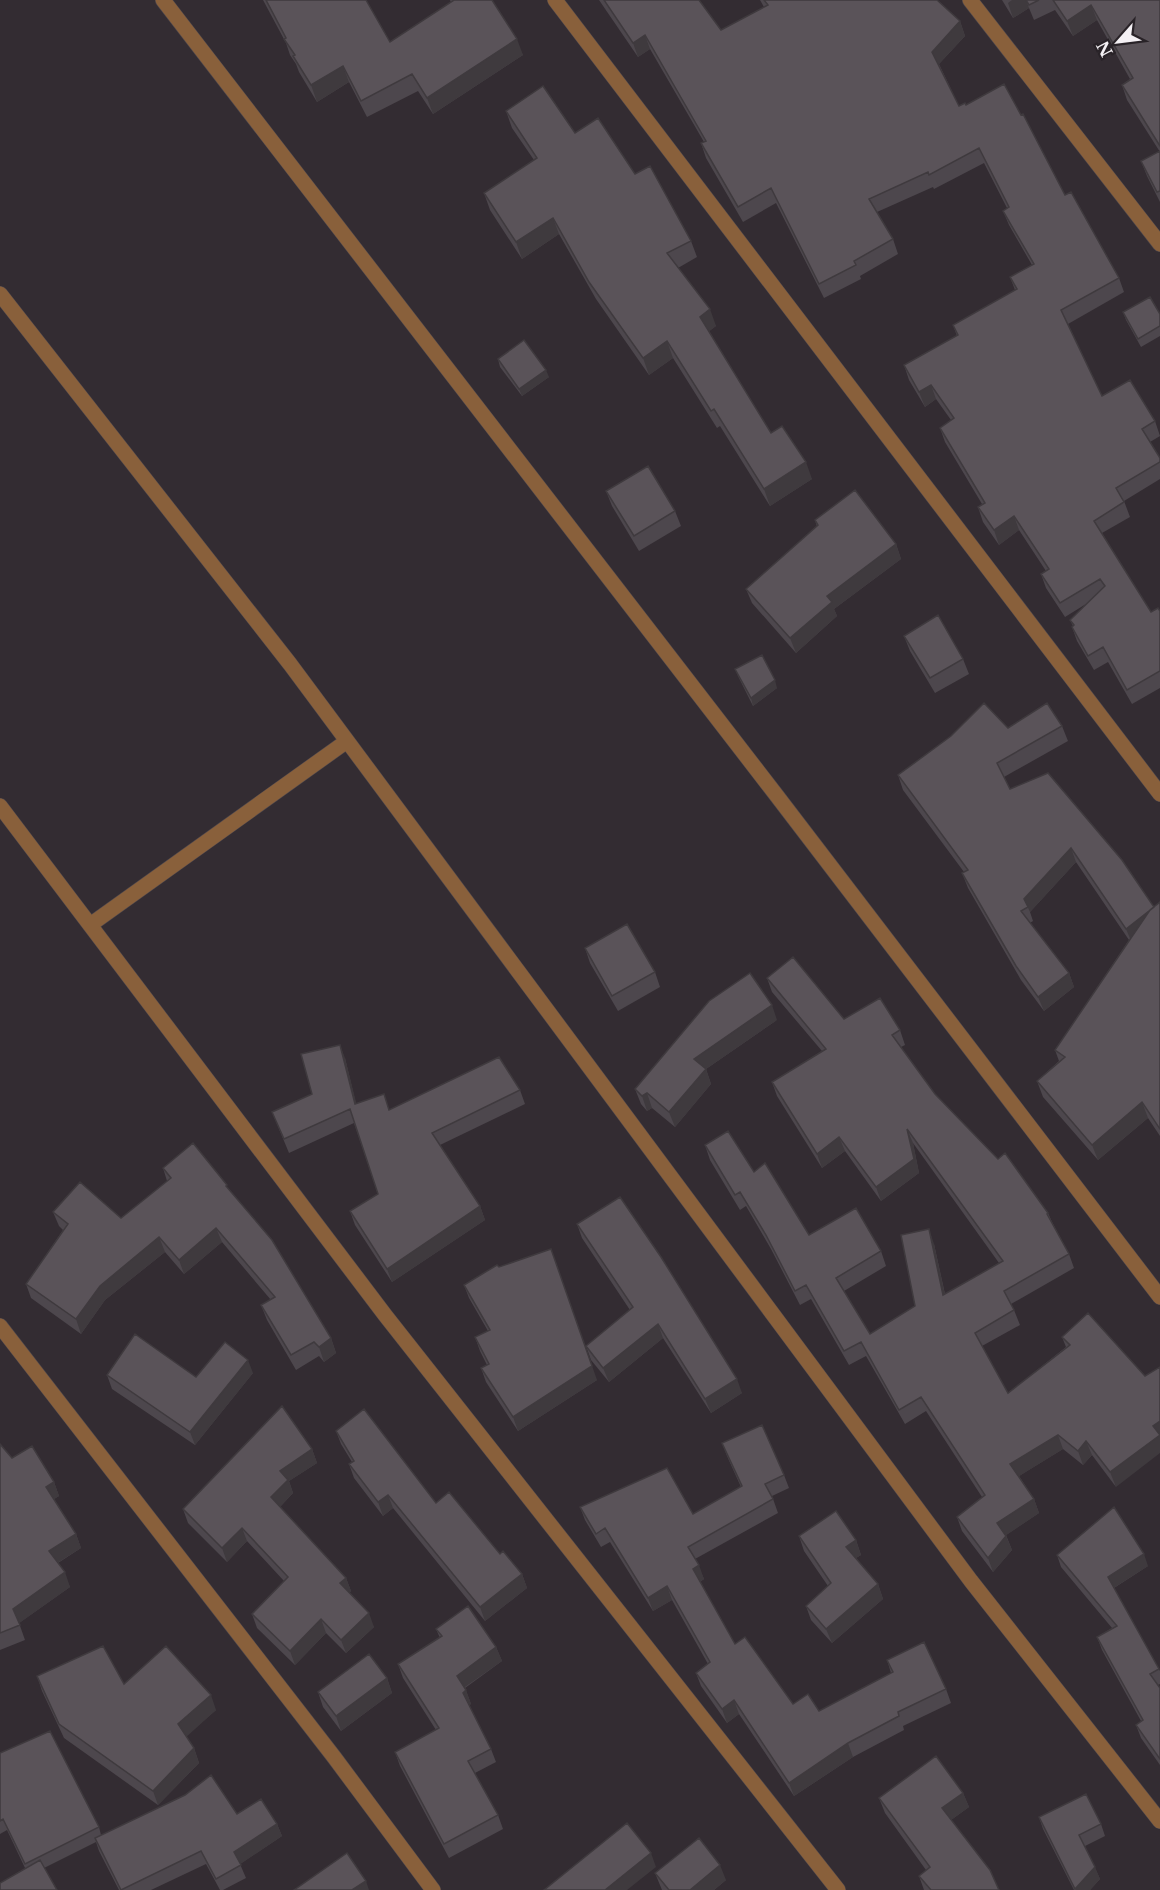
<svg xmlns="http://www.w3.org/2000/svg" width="1160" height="1890" font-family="'Libre Baskerville',serif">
  <rect width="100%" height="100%" fill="#332c32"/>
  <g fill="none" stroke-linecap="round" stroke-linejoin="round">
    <g stroke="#4e474d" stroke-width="16">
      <path id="minor" d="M163,0L777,796L1160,1297
        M555,0L1160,794
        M970,0L1160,244
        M0,294L290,664L971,1581L1160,1821
        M0,806L385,1315L838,1890
        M90,925L347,741
        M0,1326L334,1757L433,1890"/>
    </g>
    <use href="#minor" stroke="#89603b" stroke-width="15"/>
  </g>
  <path fill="#4d474d" d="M263,0H366L390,42L451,2L450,0H492L523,55L433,114L418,91L367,117L349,82L317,102L299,72L296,64L290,55L286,43Z
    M599,0H699L721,30L764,7L760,0H937L960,21L965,36L939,64L959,106L966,105L1065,195L1119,278L1124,292L1068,324L1102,396L1155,421L1160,436L1150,442L1160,458V479L1124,501L1130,517L1102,533L1151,612L1160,611V688L1132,704L1108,662L1094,670L1077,641L1072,627L1073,626L1070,620L1086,604L1065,617L1046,588L1041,574L1046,571L1019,530L999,545L983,522L978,507L982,504L945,442L940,428L951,420L936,399L925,407L909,380L904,365L957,336L953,325L1015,290L1010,277L1032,265L1009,225L1003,211L1007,208L984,163L934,189L933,187L877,212L893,239L898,254L860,276L861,279L824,298L776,203L743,222L706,158L701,143L704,142L650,49L638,57Z
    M1002,0H1160V202L1147,176L1141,161L1160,152L1127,100L1122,85L1130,79L1097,20L1073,36L1055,10L1034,20L1029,8L1013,18Z
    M506,111L575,133L635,174L691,241L697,257L678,268L716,326L709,331L771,433L812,479L770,506L720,426L717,428L673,358L649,375L596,299L559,234L522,259L490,210L484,193L534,160L512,128Z
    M1123,312L1160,314V336L1141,347L1126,320Z
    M498,359L549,377L522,396L500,367Z
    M606,491L675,511L681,526L639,551L612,506Z
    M815,520L896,544L901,559L834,609L837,616L796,653L752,603L746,589L817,527Z
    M904,636L963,659L969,674L935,693L910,651Z
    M735,669L777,688L753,706L738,676Z
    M1062,726L1068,741L1004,777L1010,789L1154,907L1160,902V1136L1148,1118L1098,1160L1043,1097L1037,1081L1059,1061L1055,1050L1129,940L1076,862L1030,912L1033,921L1030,923L1069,973L1074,987L1044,1011L1021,980L968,888L962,873L964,872L903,790L898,775L1008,728Z
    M585,948L655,972L660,987L618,1011L590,963Z
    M767,978L844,1019L900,1030L905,1045L901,1047L935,1094L1048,1213L1052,1222L1069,1254L1074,1268L1011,1304L1014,1310L1020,1325L982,1346L1008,1393L1066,1347L1062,1337L1088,1313L1116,1487L1092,1455L1083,1465L1063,1449L1019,1476L1034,1499L1039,1513L1006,1535L1012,1550L993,1572L962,1531L957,1517L982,1497L926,1411L905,1424L866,1356L849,1365L811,1299L800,1305L771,1249L746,1206L740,1210L710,1160L705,1145L754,1172L809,1235L881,1251L886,1266L844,1291L870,1334L915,1306L934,1244L945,1294L999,1263L913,1143L919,1173L881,1201L845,1151L822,1168L777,1096L772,1082L822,1051L772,992Z
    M777,1020L706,1069L711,1084L675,1127L652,1108L647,1111L641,1104L635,1089Z
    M345,1058L356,1104L390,1110L520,1090L525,1104L440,1145L480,1206L485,1220L392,1282L355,1225L350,1211L378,1194L354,1123L289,1153L272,1112L312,1094Z
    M163,1168L229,1190L331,1338L336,1353L324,1362L319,1356L296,1370L267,1320L261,1305L271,1300L222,1242L184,1274L165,1252L105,1300L81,1334L31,1298L26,1284L63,1230L59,1226L53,1212L121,1218L167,1181Z
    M577,1224L742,1393L711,1413L663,1338L609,1382L591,1360L586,1346L630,1310L582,1238Z
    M464,1285L597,1380L518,1431L486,1382L481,1368L487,1365L480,1351L475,1337L488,1331L469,1298Z
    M253,1373L195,1445L112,1389L107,1375L196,1377Z
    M336,1431L436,1503L500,1554L522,1574L527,1588L485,1621L393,1508L383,1516L354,1478L349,1464L352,1462L341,1444Z
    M722,1443L784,1475L789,1488L772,1496L778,1513L695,1559L704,1579L700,1582L735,1644L793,1704L819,1711L891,1673L887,1660L946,1689L951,1703L903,1726L904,1730L853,1757L794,1796L739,1714L727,1723L701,1686L696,1673L708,1664L672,1600L653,1611L610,1542L601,1547L585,1520L580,1507L693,1514L741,1487L727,1456Z
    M0,1444L12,1458L54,1482L59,1496L54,1499L76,1534L81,1548L58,1563L70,1587L19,1623L25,1640L0,1650Z
    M312,1449L317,1463L289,1481L293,1493L280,1507L346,1578L351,1591L349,1593L374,1627L346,1653L326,1633L295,1665L257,1628L252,1614L284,1581L247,1541L227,1562L188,1523L183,1509Z
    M799,1536L856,1540L861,1555L856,1558L878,1584L883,1599L832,1643L811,1620L806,1606L828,1586L804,1551Z
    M1057,1555L1148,1566L1114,1588L1160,1671V1684L1158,1685L1160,1688V1765L1141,1738L1136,1725L1141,1721L1102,1650L1097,1637L1112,1628L1061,1567Z
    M436,1629L496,1647L502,1661L465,1688L471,1704L469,1705L491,1749L496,1762L475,1773L498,1815L503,1829L449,1858L400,1766L395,1752L436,1730L403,1678L398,1664L440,1638Z
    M37,1676L124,1684L216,1710L186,1736L194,1748L199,1763L158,1805L64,1738L42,1691Z
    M387,1678L392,1693L341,1731L323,1707L318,1692Z
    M0,1753L99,1827L101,1835L237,1814L277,1824L282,1836L240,1864L246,1878L223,1890H220L206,1864L151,1890H119L99,1851L96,1842L44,1868H25L7,1830L0,1834Z
    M963,1793L969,1807L951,1820L999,1890H924L919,1876L926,1870L885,1813L879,1798Z
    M1039,1817L1101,1824L1105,1836L1085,1846L1100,1879L1090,1890H1074L1043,1829Z
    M655,1873L726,1880L714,1890H662Z"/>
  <path fill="#3f3a3e" d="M1012,0H1026L1029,8L1013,18L1008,3Z
    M1091,5L1097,20L1073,36L1067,21Z
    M960,21L965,36L937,66L932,52Z
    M645,35L650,49L638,57L633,43Z
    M517,39L523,55L433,114L427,98Z
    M343,66L349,82L317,102L311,85Z
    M553,218L559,234L522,259L516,242Z
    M710,309L716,326L706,334L700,317Z
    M667,341L673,358L649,375L643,358Z
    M546,370L549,377L522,396L519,389Z
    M931,385L936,399L925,407L919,392Z
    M806,462L812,479L770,506L764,489Z
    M1014,516L1019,530L999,545L994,530Z
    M896,544L901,559L834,609L837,616L796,653L790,638L827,596Z
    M775,680L777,688L753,706L751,698Z
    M1071,848L1076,862L1030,912L1024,899Z
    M1154,907L1132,943L1126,929Z
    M1069,973L1074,987L1044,1011L1038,997Z
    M772,1005L777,1020L706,1069L711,1084L675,1127L669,1112L694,1059Z
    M340,1045L345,1058L360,1118L355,1104Z
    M647,1093L652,1108L647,1111L642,1096Z
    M1142,1102L1148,1118L1098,1160L1092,1145Z
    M907,1129L913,1143L919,1173L881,1201L876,1187Z
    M839,1137L845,1151L822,1168L817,1154Z
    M480,1206L485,1220L392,1282L387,1269Z
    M216,1228L222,1242L184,1274L179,1260Z
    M929,1229L934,1244L948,1309L943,1295Z
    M159,1237L165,1252L105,1300L81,1334L76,1319L100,1286Z
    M556,1263L597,1380L518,1431L513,1417Z
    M658,1324L663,1338L609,1382L603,1368Z
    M331,1338L336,1353L324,1362L319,1347Z
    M248,1360L253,1373L195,1445L190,1432Z
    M737,1379L742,1393L711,1413L705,1399Z
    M1160,1421V1453L1116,1487L1110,1472L1153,1426Z
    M1058,1435L1063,1449L1016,1478L1010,1464Z
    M1086,1441L1092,1455L1083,1465L1078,1451Z
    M312,1449L317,1463L289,1481L293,1493L276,1511L271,1497L280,1471Z
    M54,1482L59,1496L51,1501L46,1487Z
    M388,1495L393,1508L383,1516L378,1502Z
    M1034,1499L1039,1513L1002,1538L997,1523Z
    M242,1528L247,1541L227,1562L222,1548Z
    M76,1534L81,1548L54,1565L49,1551Z
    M1006,1536L1012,1550L993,1572L988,1558Z
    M856,1540L861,1555L851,1561L846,1547Z
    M1144,1554L1148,1566L1112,1589L1108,1577Z
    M699,1565L704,1579L698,1583L693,1569Z
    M65,1572L70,1587L18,1624L13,1609Z
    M522,1574L527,1588L485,1621L480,1607Z
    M346,1578L351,1591L345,1597L340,1583Z
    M878,1584L883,1599L832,1643L826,1629Z
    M667,1586L672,1600L653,1611L648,1598Z
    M369,1613L374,1627L346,1653L341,1640Z
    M321,1619L326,1633L295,1665L290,1651Z
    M496,1647L502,1661L462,1689L457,1676Z
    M387,1678L392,1693L341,1731L336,1716Z
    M466,1690L471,1704L468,1706L463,1693Z
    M211,1695L216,1710L184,1739L178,1724Z
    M734,1700L739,1714L727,1723L722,1709Z
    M848,1743L853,1757L794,1796L789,1783Z
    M194,1748L199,1763L158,1805L153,1791Z
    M963,1793L969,1807L947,1823L942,1808Z
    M277,1824L282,1836L239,1865L234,1852Z
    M651,1853L656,1867L627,1890H605Z
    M720,1865L726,1880L714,1890H690Z
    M1095,1867L1100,1879L1090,1890H1076L1075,1889Z
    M366,1881L369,1890H352Z"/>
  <path fill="#5a5359" stroke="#3f3a3e" stroke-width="1.5" d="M266,0H366L390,42L454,0H492L517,39L427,98L412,74L361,101L343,66L311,85L293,56L295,55L284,39L286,38Z
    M604,0H699L721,30L768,5L764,0H937L960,21L932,52L959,106L965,103L966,105L1004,84L1021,115L1023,114L1065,195L1071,192L1119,278L1061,310L1102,396L1130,380L1155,421L1142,429L1160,458V462L1116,488L1124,502L1094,521L1151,612L1158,608L1160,611V671L1127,690L1103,647L1088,656L1072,627L1074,625L1070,620L1105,586L1100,579L1060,603L1041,574L1049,569L1014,516L994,530L978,507L985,503L940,428L954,418L931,385L919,392L904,365L958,335L953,325L1017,289L1010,277L1034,264L1003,211L1009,207L979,148L929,175L928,172L869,199L893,239L854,261L856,265L819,284L771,188L738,207L701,143L706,141L645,35L633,43Z
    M1026,0H1039L1029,5Z
    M1053,0H1160V146L1122,85L1133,78L1091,5L1067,21Z
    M543,86L575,133L598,118L635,174L650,166L691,241L667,253L710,309L700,317L771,433L782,426L806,462L764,489L714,409L711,411L667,341L643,358L589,282L553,218L516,242L484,193L537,158L506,111Z
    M1160,151V191L1157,192L1141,161Z
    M1150,297L1160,314V326L1138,339L1123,312Z
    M524,340L546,370L519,389L498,359Z
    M648,466L675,511L634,536L606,491Z
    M855,490L896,544L827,596L832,602L790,638L746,589L818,525L815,520Z
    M938,615L963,659L930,678L904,636Z
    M762,655L775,680L751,698L735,669Z
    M984,703L1008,728L1047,703L1062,726L997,763L1010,789L1048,773L1122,860L1154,907L1126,929L1071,848L1024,899L1028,907L1021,911L1069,973L1038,997L1016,966L962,873L968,870L898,775L951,736Z
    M1160,902V1129L1142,1102L1092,1145L1037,1081L1065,1057L1055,1050L1150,910Z
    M627,924L655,972L612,996L585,948Z
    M793,957L844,1019L880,998L900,1030L892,1035L935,1094L998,1159L1005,1153L1048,1213L1047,1214L1069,1254L1004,1291L1014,1310L975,1333L1008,1393L1070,1345L1062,1337L1088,1313L1145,1376L1160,1367V1421L1153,1426L1160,1435L1110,1472L1086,1441L1078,1451L1058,1435L1010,1464L1034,1499L997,1523L1006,1536L988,1558L957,1517L985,1495L921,1397L899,1410L861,1342L844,1351L806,1285L795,1291L766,1235L740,1192L735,1195L705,1145L728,1131L754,1172L765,1163L809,1235L856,1208L881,1251L836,1278L870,1334L915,1306L901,1235L929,1229L943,1295L1003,1261L907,1129L914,1159L876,1187L839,1137L817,1154L772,1082L826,1049L767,978Z
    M750,973L772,1005L694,1059L706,1069L669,1112L647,1093L642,1096L635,1089L709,1001Z
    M340,1045L355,1104L384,1094L389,1110L499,1057L520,1090L432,1133L480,1206L387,1269L350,1211L378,1194L350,1109L284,1139L272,1112L312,1094L301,1054Z
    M193,1143L227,1185L226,1186L272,1240L331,1338L319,1347L314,1342L291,1355L261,1305L275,1297L216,1228L179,1260L159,1237L100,1286L76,1319L26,1284L68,1224L53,1212L80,1182L121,1218L171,1178L163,1168Z
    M620,1197L661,1257L737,1379L705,1399L658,1324L603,1368L586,1346L633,1307L577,1224Z
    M551,1249L592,1366L513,1417L481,1368L489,1364L475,1337L490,1330L464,1285L497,1265L499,1267Z
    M135,1334L196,1377L225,1342L248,1360L190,1432L107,1375Z
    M282,1406L312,1449L280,1471L288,1480L271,1497L346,1578L340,1583L369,1613L341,1640L321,1619L290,1651L252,1614L288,1577L242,1528L222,1548L183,1509Z
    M364,1409L436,1503L449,1492L500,1554L503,1551L522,1574L480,1607L388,1495L378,1502L349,1464L354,1461L336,1431Z
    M762,1425L784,1475L765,1484L773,1499L688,1547L699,1565L693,1569L735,1644L745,1637L793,1704L808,1694L819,1711L893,1672L887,1660L924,1642L946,1689L898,1712L899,1716L848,1743L789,1783L734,1700L722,1709L696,1673L710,1662L667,1586L648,1598L605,1528L596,1534L580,1507L667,1468L693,1514L742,1486L722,1443Z
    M0,1444L12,1458L32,1446L54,1482L46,1487L76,1534L49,1551L65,1572L13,1609L20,1625L0,1633Z
    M1114,1507L1144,1554L1108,1577L1159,1669L1150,1674L1160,1688V1759L1136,1725L1143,1720L1097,1637L1117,1626L1057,1555Z
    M836,1511L856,1540L846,1547L878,1584L826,1629L806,1606L831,1583L799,1536Z
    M468,1606L496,1647L457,1676L466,1690L463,1693L491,1749L468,1761L498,1815L444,1844L395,1752L439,1728L398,1664L442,1636L436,1629Z
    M103,1646L124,1684L166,1646L211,1695L178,1724L194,1748L153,1791L59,1724L37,1676Z
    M369,1654L387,1678L336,1716L318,1692Z
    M50,1731L99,1827L25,1864L3,1819L0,1821V1753Z
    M936,1756L963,1793L942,1808L990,1870L999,1890H931L919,1876L930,1867L879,1798Z
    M211,1775L237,1814L261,1799L277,1824L234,1852L241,1865L216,1879L201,1851L121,1890L95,1838L185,1795Z
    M1086,1794L1101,1824L1079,1835L1095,1867L1075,1889L1039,1817Z
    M627,1823L651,1853L605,1890H544Z
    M699,1838L720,1865L690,1890H669L655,1873Z
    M347,1853L366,1881L352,1890H294Z
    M40,1860L57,1890H0V1883Z"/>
  <g transform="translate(1118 42) rotate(242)" stroke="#292328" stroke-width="4.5" paint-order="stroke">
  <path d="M0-4.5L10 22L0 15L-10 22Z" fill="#f4f0f4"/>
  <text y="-9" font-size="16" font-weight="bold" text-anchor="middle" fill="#f4f0f4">N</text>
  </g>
</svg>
